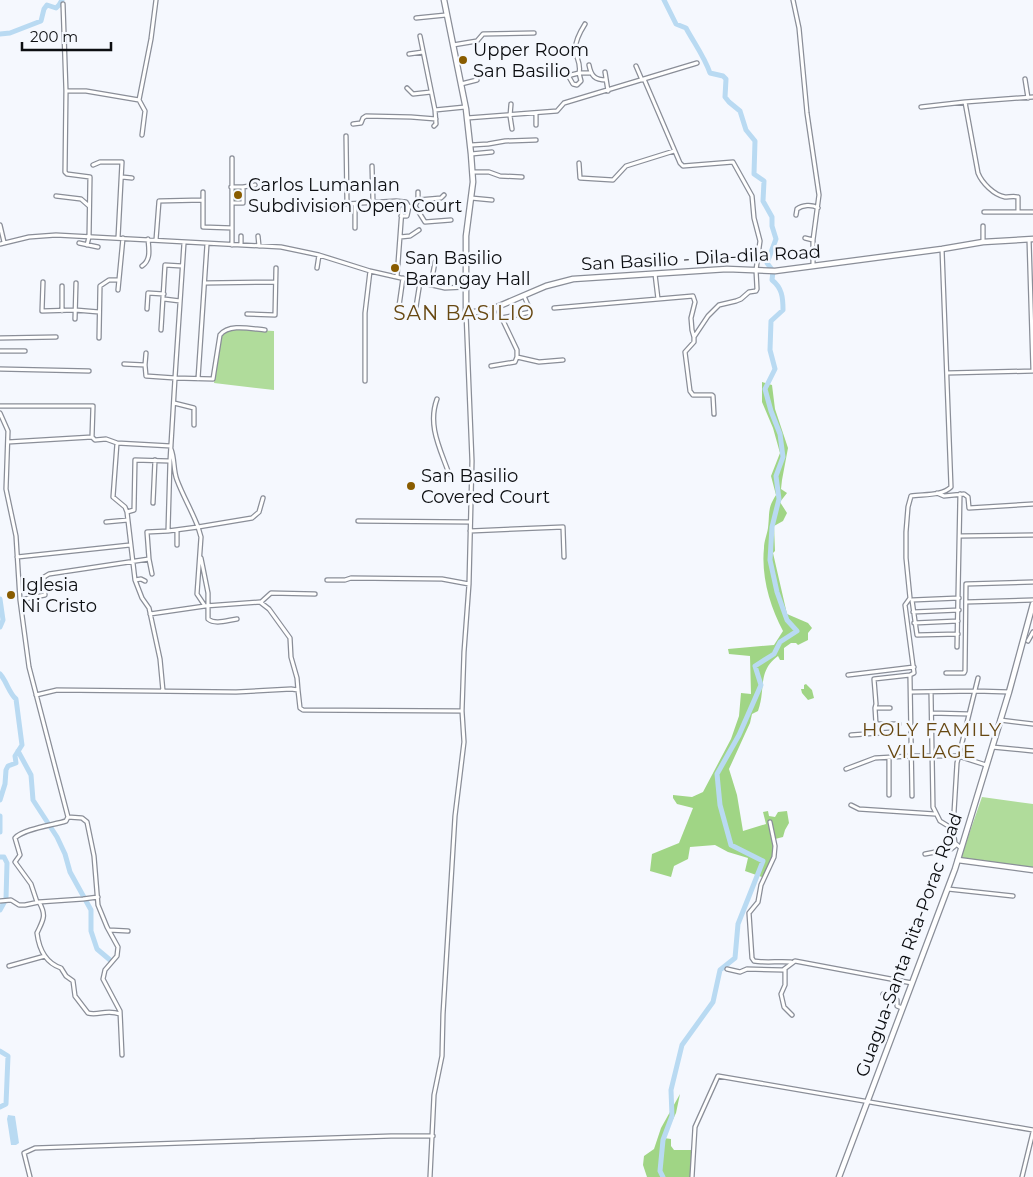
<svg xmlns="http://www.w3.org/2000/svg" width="1033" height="1177" font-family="Montserrat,sans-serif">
  <rect width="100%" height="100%" fill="#f5f8fe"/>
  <path fill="#b0dc9b" d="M233,188H242V202H233Z
    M235,329L274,331V390L214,383L221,335L223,332Z
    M982,797L1033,804V868L960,860Z"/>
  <path fill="#a0d585" d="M762,382L772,385L775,409L788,448L782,480L781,489L787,493L780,502L787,513L783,521L774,526L775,551L773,553L787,614L808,623L812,628L808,633V640L798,645L796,643H791L784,648V660H780L778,656C757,671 766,690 758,711L752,714L750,723L729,769L737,795L743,831L766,824L763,812L768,811L769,816L775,817L778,812L787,811L789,823L785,830L783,837L775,839V860L765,878L745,871L748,858L728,852L715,845L690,847L688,859L674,866L671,877L650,871L652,854L679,843L693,808L677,804L673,798V795L692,797L703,792L731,739L739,716L741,693L751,694L750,656L729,654L728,649L774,645L783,631C770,607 761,576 764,548C764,541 767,535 768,528C770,513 767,509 776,495L771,476L780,453L773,428L762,402Z
    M806,684L812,690L814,698L808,700L802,693L801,689H804V685Z
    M680,1094L676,1113L664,1138L671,1139V1146L674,1150H691V1177H647L643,1165L644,1156L654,1149L661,1128Z"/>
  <path fill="#b9daf2" d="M8,1115L15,1116L19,1143L16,1145H11L7,1119Z"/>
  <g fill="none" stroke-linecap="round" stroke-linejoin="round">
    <path stroke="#b9daf2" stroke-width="5" d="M0,34L10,33L41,21L44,9L47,5L56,8L59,5L62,0
      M0,599L3,620L0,627
      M0,674C7,682 9,693 16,699L22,745L15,756L16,763L8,766L6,770L5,784L0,800
      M18,751L31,775L33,800L57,837L65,854L70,872L91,910V931L97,949L110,960
      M0,816V832
      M0,857H4L7,863L6,899L0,910
      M0,1051L8,1056L6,1104L0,1107
      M663,1177L660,1171L663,1140L672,1116L671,1090L682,1045L713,1002L720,970L735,958L738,924L763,861L731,845L720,805L717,774L739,735L761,685L755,666L774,654L780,642L797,631L787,620L777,592L770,560L772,527L779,499L776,476L783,457L780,434L771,411L765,389L775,369L770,350L771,321L783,310C783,297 782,288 772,280L773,271L767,263L776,239L772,226V217L763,201L764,181L754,174L755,141L746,130L740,111L729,102L725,97L726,79L723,76L710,73C704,56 694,43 686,28L676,24L664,0"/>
    <g stroke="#8a8e98" stroke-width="5.5">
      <path id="minor" d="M793,0L799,28L807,113L819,195L813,240V265
        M63,4L66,91L65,172L67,174L90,177L89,237L87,245
        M416,18L446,15
        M585,24C580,32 573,45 576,54C578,61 581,65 579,73L571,75L569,77L573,84L577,85L581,81L579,73H591
        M420,36L435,110L436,124L434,126
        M453,45L477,41L483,34L534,33
        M409,54L423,52
        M589,65C591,76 595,80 606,80
        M636,66L642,80
        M605,72L608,91
        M644,79L680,163L683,166L733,162L752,196L754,218L760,241L756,270L757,289L756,291L749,292L741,299L736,301L719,305L708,316L694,337
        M1025,79L1028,98
        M461,84L477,80
        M407,88L413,94L431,92
        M66,91H86L139,100L145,111L142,135
        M139,100L151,39L156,0
        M965,102L1033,97
        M511,104L510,116L512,129
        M921,107L965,102L978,173C982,183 994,195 1005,197C1009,197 1014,196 1018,197V212
        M435,110L465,107
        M536,113V125
        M467,118L557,111L564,103L697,63
        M353,124L361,123L363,118L366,116L411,117L436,119
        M346,136L347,204
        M471,145L488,144L505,141L536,140
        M471,154L492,152
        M579,163L580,178L613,180L626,166L674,151
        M93,165L100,162H122L118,238
        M372,166L373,202
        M472,172H489L500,176L522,177
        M122,177L132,178
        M231,187H243V203H232
        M243,187L255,185
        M203,192V227L232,228
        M418,192V200
        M56,196L81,199L89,206
        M471,198L492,200
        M415,206L425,222L451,220
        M296,207L396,201L406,202L409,207
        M984,212H1033
        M796,215L797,209C802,205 812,204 818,208
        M401,216H407L409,207L415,206L418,200L441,198L444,195
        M0,225L4,242
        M983,226V242
        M355,228V204
        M241,236V245
        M258,236L259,246
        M400,237L410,236L419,230
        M805,238L813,240
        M1029,239L1033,370
        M156,240L159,201L203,200
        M79,243L98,247
        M184,243L175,378L213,379L220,335C229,323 252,329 265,330
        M0,244L29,237L56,235L281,247L319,255L370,271L445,288L465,287
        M232,245V158
        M142,266C151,260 149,250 148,239
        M317,268L319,255
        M655,274L658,299
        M397,277L402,209
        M43,282L42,311L75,310L99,312
        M205,283L275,282
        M431,284L435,262
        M62,286V311
        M118,290L123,238
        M164,299L180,301
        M399,306L403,278
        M416,307L420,282
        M497,308L517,350V357L539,362L563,360
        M554,308L693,296L695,302L691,318L692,330L694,337V342L685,352L690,391L693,395H712L713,396L714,414
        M147,309L148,293L164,294
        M247,314L275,315L276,268
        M501,318L531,312L524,296
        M75,319L76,283
        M161,330L165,265L182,266
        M0,338L56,337
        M99,338L100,286L109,280H119
        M0,351H25
        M145,365L146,353
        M491,366L515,362L517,357
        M0,369L89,371
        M947,373L1033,371
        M198,379L207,244
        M365,381V313L370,271
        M437,399C427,426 441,450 449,474
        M174,403L194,408V425
        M0,406H93L92,437
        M0,413L8,431L6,489L16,536L20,600L29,667L68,817
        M8,442L92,437L95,440L106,439L117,443L171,446
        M117,443L113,497L125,507L127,512L135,580L142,598L149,608L160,659L163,691
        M171,449C175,459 173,470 177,480C183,496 192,511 198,527L252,518L259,512L263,498
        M937,493L944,496L964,494L968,497L969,508L1033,504
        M153,503L155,460
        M127,512L134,510L135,460L169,461
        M358,521L470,522
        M106,522L128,520
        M168,531L198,527L201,537L197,594L205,606
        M470,531L563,527L564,557
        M960,536L1033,535
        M177,545V530
        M17,557L130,545
        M201,558L208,593V619C215,625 228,620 237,619
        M149,559L152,574
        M135,580L141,579L145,581
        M327,580H345L351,578L442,579L469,584
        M20,600L45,595L44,577L49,574L149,559L147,532L168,531L170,461L175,378L146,376L145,365L124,364
        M261,602L271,593L315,594
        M966,602L1033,600
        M913,612L959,610
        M150,614L205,606L260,602L269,609L290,638L291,657L297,678L298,690
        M914,623L958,621
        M958,634L917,635L912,600L959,598
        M1028,641L1033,632
        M957,647L960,494
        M946,673H964L965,671L966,584L1033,582
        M848,675L914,667
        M911,692L976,691L1009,692
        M931,692L933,807L940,821L953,829
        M36,695L57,690L236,692L291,689L298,690L300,708L303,710L462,711
        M875,708H890
        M932,713L969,714
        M1000,720L1033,724
        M899,724H876L875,708L876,704L874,679L910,675
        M851,735L893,732V724
        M992,747L1033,751
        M889,758V795
        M846,769L875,758L911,756H958L986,765
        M912,796L910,678V675L914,673L905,605L910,598L906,558V532L908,507L911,496C923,494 942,496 951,487L942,249
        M851,805L859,809L935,814
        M68,817L82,818L87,822L94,856L98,905L107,927L118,947L117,956L105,970L103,979L120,1011L122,1055
        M770,822L775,846L774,857L761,885L758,902L749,913L752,958L754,961C763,963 780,961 791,962
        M961,848L955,843L953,829L957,763L978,678
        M925,854L951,849L956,845
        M948,889L1013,896
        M0,901L11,900L19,905H25L39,902L83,899L98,897
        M37,902L31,884L15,862L20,855L15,838C23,829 53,825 66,821L68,817
        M39,902C47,916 43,920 37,933C39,949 46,963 61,968L66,976L73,981L75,996L88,1013C98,1016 106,1009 120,1014
        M109,930L128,931
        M9,966L45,956
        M727,969L740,972L747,969L783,970L795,961L912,983
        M785,969V985L781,994L784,1007L792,1015
        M883,994L897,1000V1006L902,1008
        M30,1177L24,1153L35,1148L391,1136H433
        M430,1177L434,1095L442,1056L443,1014L455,816L464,742L462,711L464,652L469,584L472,461L466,313
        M692,1177L695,1127L718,1076L1033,1130
        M1022,1177L1033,1132"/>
    </g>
    <g stroke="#8a8e98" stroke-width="7">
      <path id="tertiary" d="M444,0L466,109L471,154L473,182L466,236V313L490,310L546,286L573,279L727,269L775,271L942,249L983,242L1033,239
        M958,860L1033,870"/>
    </g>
    <g stroke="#8a8e98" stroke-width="7">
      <path id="secondary" d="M839,1177L955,869L1009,692L1033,604"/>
    </g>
    <use href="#minor" stroke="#fff" stroke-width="3"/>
    <use href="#tertiary" stroke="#fff" stroke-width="4.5"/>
    <use href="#secondary" stroke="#fff" stroke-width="4.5"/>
  </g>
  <g fill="#895c00" stroke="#f5f8fe" stroke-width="2">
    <circle cx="463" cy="60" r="5"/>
    <circle cx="238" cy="195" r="5"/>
    <circle cx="395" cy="268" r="5"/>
    <circle cx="411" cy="486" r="5"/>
    <circle cx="11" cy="595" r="5"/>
  </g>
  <g text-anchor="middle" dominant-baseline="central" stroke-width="5" stroke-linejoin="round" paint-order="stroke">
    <g font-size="18" fill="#0c0e11" stroke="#f5f8fe" text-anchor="start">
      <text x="473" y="50">Upper Room<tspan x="473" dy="21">San Basilio</tspan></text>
      <text x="248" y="185">Carlos Lumanlan<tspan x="248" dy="21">Subdivision Open Court</tspan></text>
      <text x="405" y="258">San Basilio<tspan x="405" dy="21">Barangay Hall</tspan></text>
      <text x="421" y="476">San Basilio<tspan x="421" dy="21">Covered Court</tspan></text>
      <text x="21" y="585">Iglesia<tspan x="21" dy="21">Ni Cristo</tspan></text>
    </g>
    <g font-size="18" fill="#0c0e11" stroke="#f5f8fe">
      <text transform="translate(701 258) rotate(-3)">San Basilio - Dila-dila Road</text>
      <text transform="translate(909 945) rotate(-70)">Guagua-Santa Rita-Porac Road</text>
    </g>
    <g font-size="19" letter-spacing="1" fill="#674812" stroke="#f5f8fe">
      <text x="932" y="729">HOLY FAMILY<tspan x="932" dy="22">VILLAGE</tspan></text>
    </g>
    <g font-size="20" letter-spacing="1" fill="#674812" stroke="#f5f8fe">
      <text x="464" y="313">SAN BASILIO</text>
    </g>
  </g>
  <path d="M22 42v8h89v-8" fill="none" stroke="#0c0e11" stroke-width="2.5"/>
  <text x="30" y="42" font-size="15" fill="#0c0e11" stroke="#f5f8fe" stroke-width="4" paint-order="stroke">200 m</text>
</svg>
